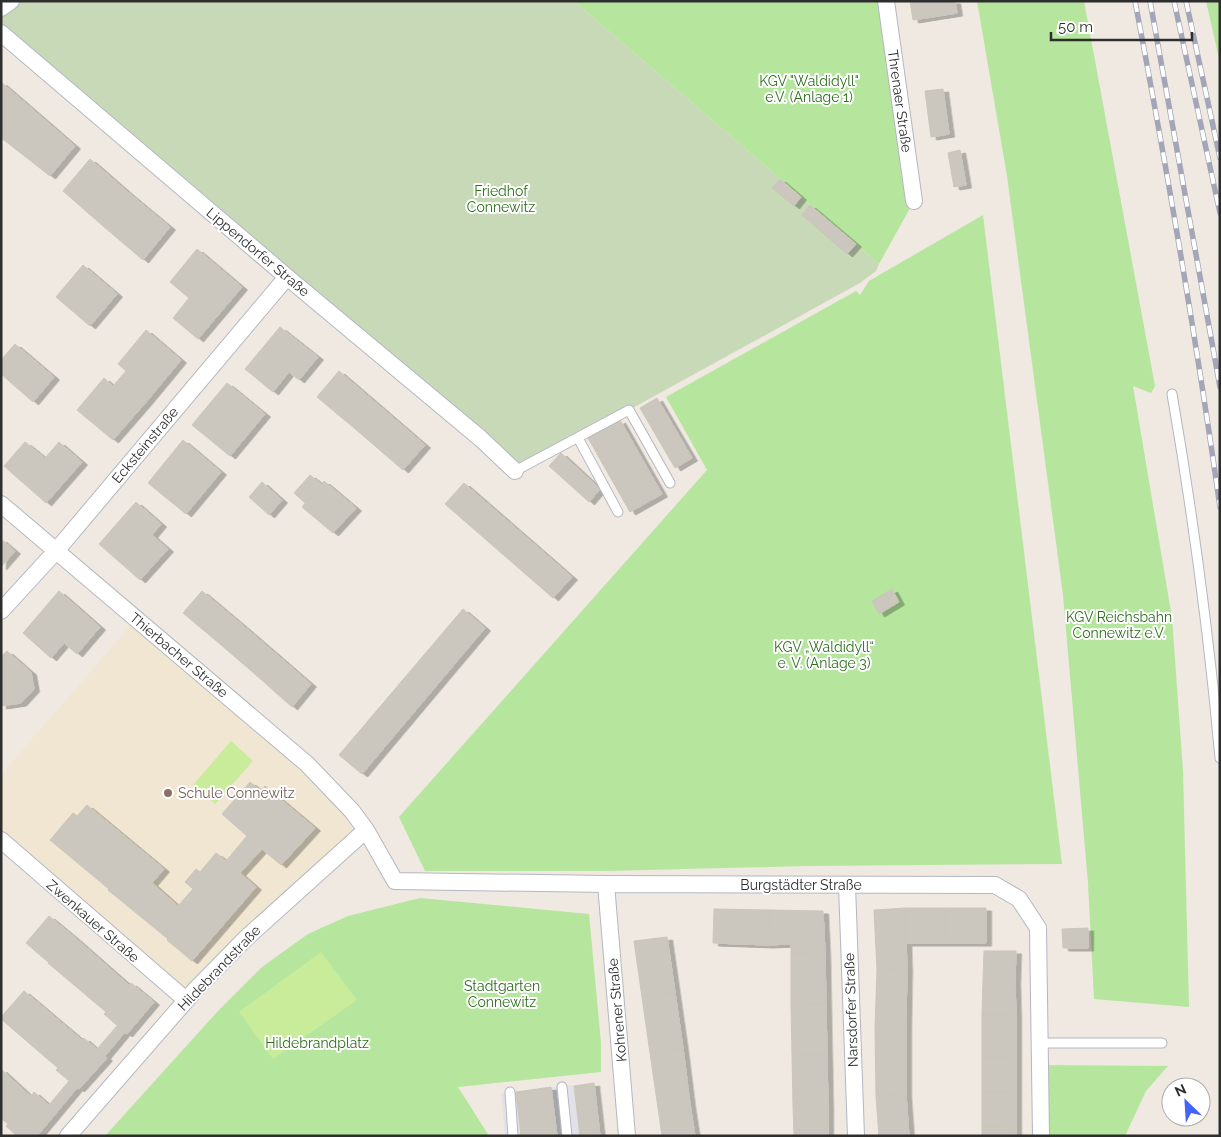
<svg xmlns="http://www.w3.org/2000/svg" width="1221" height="1137" font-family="Raleway,sans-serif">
  <defs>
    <filter id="shadow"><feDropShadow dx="5.5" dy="3" stdDeviation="0" flood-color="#0004"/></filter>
  </defs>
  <rect width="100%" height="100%" fill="#efe9e1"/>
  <path fill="#e3e1e8" d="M594,1083L600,1136H505L501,1093Z"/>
  <path fill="#f0e6d1" d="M136,619L307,764L366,830L186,1000L1,840V775Z"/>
  <path fill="#b6e59e" d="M574,1H886L914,201L879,264Z
    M977,1H1084L1155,386L1151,393L1133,386L1172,618L1183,771L1189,1007L1094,999L1088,883L1063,595L1007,176Z
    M1206,1H1220V63Z
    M983,215L1062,864L807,866L607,871H425L399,817L707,470L666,397L856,291L860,295L869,281Z
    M420,898L589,914L601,1043V1072L458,1087L489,1136H105L218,1011L262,967L308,934L348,916Z
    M1041,1065L1168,1066L1146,1091L1125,1136H1041Z"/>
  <path fill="#c8d9b8" d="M11,1H574L879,264L876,271L860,283L629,410L515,471L1,33V8Z"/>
  <path fill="#c9ec9a" d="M231,741L253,761L215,804L193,785Z
    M321,952L357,1000L273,1059L239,1012Z"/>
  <path fill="#cbc7bf" stroke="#cbc5ba" filter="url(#shadow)" d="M910,1H955L957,13L913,20Z
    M1,82L30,107L4,140L1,138Z
    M943,89L949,134L931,137L925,91Z
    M30,107L75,146L50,176L4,140Z
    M960,150L966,185L954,187L948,153Z
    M90,159L129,193L103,226L63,191Z
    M780,179L801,197L794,206L772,188Z
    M129,193L170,227L143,260L103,226Z
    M810,205L856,244L847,254L802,215Z
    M197,249L242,287L198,339L173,318L189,298L170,282Z
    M83,265L117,294L90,326L56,297Z
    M280,327L318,357L299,380L289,372L273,392L245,369Z
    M146,330L181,360L147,401L120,378L126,371L118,364Z
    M15,344L54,377L33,402L1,374V360Z
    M339,371L382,408L360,433L317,397Z
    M104,378L113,386L120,378L147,401L113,440L77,410Z
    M227,383L265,414L230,456L192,425Z
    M657,398L692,458L675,468L640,408Z
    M382,408L425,445L403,470L360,433Z
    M620,420L662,494L630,512L588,438Z
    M183,440L221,472L186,514L148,483Z
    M25,442L45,458L59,442L82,462L46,503L4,466Z
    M561,453L600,489L589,502L549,466Z
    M310,475L321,484L305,503L294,493Z
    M324,481L356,508L333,533L302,507Z
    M262,482L282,500L269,515L249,497Z
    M464,483L572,577L553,598L445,504Z
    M136,502L161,524L152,535L168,549L140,580L99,544Z
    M1,539L15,551L1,567Z
    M892,589L899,602L879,614L872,601Z
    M59,591L100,627L77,654L64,643L51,658L23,633Z
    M202,591L239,622L220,644L183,613Z
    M463,609L485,628L362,774L339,755Z
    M239,622L275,653L256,675L220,644Z
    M7,651L31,672L34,689L21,703L1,706V657Z
    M275,653L311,684L292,707L256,675Z
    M250,782L261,791L265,786L315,828L281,865L262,849L240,873L256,887L192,961L167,940L168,939L108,890L109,889L50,840L73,813L77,816L87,805L164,869L152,883L178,906L193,889L185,882L196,869L200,872L216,853L226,861L247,836L222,814Z
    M905,908L907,968L877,970L874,910Z
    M905,908H945V943H905Z
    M945,908H986V943H945Z
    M714,909L769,910L768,945L713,943Z
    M769,910L823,911L825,952L791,953V944L768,945Z
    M49,916L72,935L48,962L26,943Z
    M1088,928V948H1063L1062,929Z
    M72,935L129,985L131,983L154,1002L127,1034L104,1014L106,1012L48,963Z
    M667,937L675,992L642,997L634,941Z
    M984,951H1016L1015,981H983Z
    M825,952L826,1004L791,1005V953Z
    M907,968L906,1026L875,1028L877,970Z
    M983,981H1015L1016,1015H982Z
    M24,991L82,1040L84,1038L107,1058L79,1089L56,1070L58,1068L1,1019V1017Z
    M675,992L683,1048L650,1053L642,997Z
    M826,1004L827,1055H792L791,1005Z
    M982,1015H1016V1057H982Z
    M117,1026L125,1032L105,1056L97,1049Z
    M906,1026V1094L876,1096L875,1028Z
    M683,1048L690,1104L658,1108L650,1053Z
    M792,1055H827L828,1106H793Z
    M982,1057H1016V1092H982Z
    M1,1069L27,1093L3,1120L1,1118Z
    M69,1081L77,1088L57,1112L49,1105Z
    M594,1083L600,1136H580L574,1086Z
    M551,1087L557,1136H521L516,1092Z
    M34,1092L57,1112L37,1136H17L6,1126L8,1124L3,1120L27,1093L31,1096Z
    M982,1092H1016V1126L982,1127Z
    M906,1094L909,1136H879L876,1096Z
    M690,1104L695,1136H662L658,1108Z
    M793,1106H828V1136H794Z
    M1016,1126V1136H982V1127Z"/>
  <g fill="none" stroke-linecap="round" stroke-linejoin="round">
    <g stroke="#b4b7c1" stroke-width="11">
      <path id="service" d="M1172,394C1193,515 1209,636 1220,758
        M578,438L618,512
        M515,471L629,410L670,483
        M1040,1043H1162
        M562,1087L567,1136
        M510,1092L513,1136"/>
    </g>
    <g stroke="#b4b7c1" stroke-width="18">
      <path id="minor" d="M886,1L914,201
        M1,8L11,1
        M1,33L287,277L480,438L515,471
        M1,504L307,764L352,811L366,830L245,939L196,989L68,1136
        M1,611L56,551L287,277
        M366,830L395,881L606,884L995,885L1019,899L1038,928L1041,1136
        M1,840L186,1000
        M606,884L627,1136
        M847,885L856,1136"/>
    </g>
    <use href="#service" stroke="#fff" stroke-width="9"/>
    <use href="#minor" stroke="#fff" stroke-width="16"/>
    <g stroke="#a3a6b8" stroke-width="5.5">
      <path id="rail" d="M1135,1C1167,169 1196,337 1220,507
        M1150,1L1220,387
        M1174,1L1220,213
        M1186,1L1220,158"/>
    </g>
    <use href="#rail" stroke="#fff" stroke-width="4" stroke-dasharray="11" stroke-linecap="butt"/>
  </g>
  <circle fill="#8d6e63" stroke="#fff" stroke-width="2" cx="168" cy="793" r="5"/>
  <g text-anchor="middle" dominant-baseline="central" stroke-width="4" stroke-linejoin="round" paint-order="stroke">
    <g font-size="14" fill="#2c6e1b" stroke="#fff">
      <text x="809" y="81">KGV "Waldidyll"<tspan x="809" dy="16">e.V. (Anlage 1)</tspan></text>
      <text x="501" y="191">Friedhof<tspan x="501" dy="16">Connewitz</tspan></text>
      <text x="1119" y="617">KGV Reichsbahn<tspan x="1119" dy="16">Connewitz e.V.</tspan></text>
      <text x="824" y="647">KGV „Waldidyll“<tspan x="824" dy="16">e. V. (Anlage 3)</tspan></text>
      <text x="502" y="986">Stadtgarten<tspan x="502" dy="16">Connewitz</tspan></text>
      <text x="317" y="1043">Hildebrandplatz</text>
    </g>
    <g font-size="14" fill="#2e2e2e" stroke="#fff">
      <text transform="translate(900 101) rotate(82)">Threnaer Straße</text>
      <text transform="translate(258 252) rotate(40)">Lippendorfer Straße</text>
      <text transform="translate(145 445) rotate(-50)">Ecksteinstraße</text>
      <text transform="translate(179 655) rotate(40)">Thierbacher Straße</text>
      <text x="801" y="885">Burgstädter Straße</text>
      <text transform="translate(93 921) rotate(41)">Zwenkauer Straße</text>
      <text transform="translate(219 968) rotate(-46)">Hildebrandstraße</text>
      <text transform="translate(617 1010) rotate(-95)">Kohrener Straße</text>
      <text transform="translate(851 1010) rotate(-92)">Narsdorfer Straße</text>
    </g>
    <g font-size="14" fill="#785e54" stroke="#fff" text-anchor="start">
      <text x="178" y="793">Schule Connewitz</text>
    </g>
  </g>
  <rect width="1221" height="1137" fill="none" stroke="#2e2e2e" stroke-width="5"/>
  <g transform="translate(1186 1102) rotate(335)"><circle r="24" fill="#ffffff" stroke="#ababab"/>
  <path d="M0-4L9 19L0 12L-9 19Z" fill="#4264fb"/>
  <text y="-8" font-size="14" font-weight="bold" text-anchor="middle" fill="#2e2e2e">N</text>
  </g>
  <path d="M1051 32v8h141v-8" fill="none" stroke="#2e2e2e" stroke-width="2.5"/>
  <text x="1058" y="32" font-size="15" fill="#2e2e2e" stroke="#ffffff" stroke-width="4" paint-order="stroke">50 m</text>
</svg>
